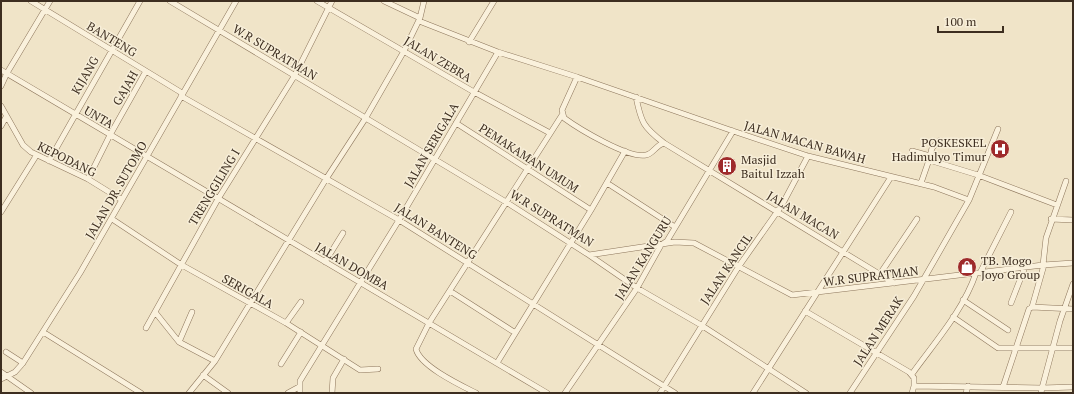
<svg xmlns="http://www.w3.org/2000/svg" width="1074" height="394" font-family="'PT Serif',serif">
  <rect width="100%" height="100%" fill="#f0e4c8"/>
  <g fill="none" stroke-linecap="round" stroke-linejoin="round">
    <g stroke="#8d765c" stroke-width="6">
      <path id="minor" d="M31,1L182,93
        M170,1L506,202L589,255L675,242L694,243L792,295L1043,265L1073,263
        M317,1L474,92L550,133
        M384,1L420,18
        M419,21L498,52L577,77L733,131L808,156L934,187L969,200
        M469,42L494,1
        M1,70L547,393
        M577,77L562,110L564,118C579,129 629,159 646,155C653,154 656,145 664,143
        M1,86L7,73L50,1
        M181,96L399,220L675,393
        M636,97C641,122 643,127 664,143L894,283
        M1,106L23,145L31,152L88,179L122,200
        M456,123L591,210
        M1,126L6,117
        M912,151L930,156
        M929,160L932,148L939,141
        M49,161L140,1
        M88,179L110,135L146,71
        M607,183L675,227
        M921,183L929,160L978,175L1057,205
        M1,212L36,156
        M112,219L180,264L286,323L360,370L378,369
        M1051,219L1073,220
        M589,255L637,288L701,325L806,393
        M325,262L343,233
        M1043,265L1046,238L1066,181
        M980,273L1011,212
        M880,274L917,219
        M450,291L514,332
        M963,300L1008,330
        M1011,303L1025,267
        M1032,307L1044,265
        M805,311L909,372L914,378V386L1042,388L1060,321L1073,284
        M155,312L179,342L215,361
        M953,317L998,348H1073
        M286,323L301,302
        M146,328L218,199L295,75L332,1
        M43,332L141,393
        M179,342L192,312
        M6,352L23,363
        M497,363L591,210L625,151
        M281,364L301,332
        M1,372L31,393
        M912,374C935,342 963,311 976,273
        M203,375L228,393
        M1,379L15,372L23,363L80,273L236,1
        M1003,387L1029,309L1032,307L1073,309
        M189,393L215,361L326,179L365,119L404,51L420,18L424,1
        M288,393L299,387
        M300,393V381L303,376L399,220L498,52
        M332,393L333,378L344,359
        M476,393C460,385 420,366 416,349L429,323L562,115
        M565,393L637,288L661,245L667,241L733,131
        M660,393L739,266L782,205L808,156
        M753,393L891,177
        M850,393L914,296L969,200L998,129
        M912,393L914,386
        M966,393L968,386
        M1041,393L1042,388L1073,387"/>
    </g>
    <use href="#minor" stroke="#faf1dc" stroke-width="5"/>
  </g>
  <defs>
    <g id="hospital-disc" transform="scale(1)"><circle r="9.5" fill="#9e2a2b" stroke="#f7eed8"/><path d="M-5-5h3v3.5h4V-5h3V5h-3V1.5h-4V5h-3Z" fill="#fff"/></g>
    <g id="building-disc" transform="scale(1)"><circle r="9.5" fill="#9e2a2b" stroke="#f7eed8"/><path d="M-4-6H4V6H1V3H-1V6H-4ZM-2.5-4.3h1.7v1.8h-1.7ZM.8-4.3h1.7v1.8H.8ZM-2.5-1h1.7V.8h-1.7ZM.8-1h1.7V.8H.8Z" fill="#fff"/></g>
    <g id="shop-disc" transform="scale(1)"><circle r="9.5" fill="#9e2a2b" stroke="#f7eed8"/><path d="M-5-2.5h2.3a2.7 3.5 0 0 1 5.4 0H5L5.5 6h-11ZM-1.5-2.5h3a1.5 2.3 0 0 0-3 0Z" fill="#fff"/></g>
  </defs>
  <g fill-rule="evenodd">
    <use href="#hospital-disc" x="1000" y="149"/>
    <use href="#building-disc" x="727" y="166"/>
    <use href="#shop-disc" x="967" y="267"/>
  </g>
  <g text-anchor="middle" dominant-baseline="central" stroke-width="3" stroke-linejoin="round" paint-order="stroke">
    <g font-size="12" fill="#3d2e20" stroke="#f7eed8">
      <text transform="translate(112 39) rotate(31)">BANTENG</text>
      <text transform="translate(275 52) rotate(31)">W.R SUPRATMAN</text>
      <text transform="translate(438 59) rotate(31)">JALAN ZEBRA</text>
      <text transform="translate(85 75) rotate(-60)">KIJANG</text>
      <text transform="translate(125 88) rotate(-60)">GAJAH</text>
      <text transform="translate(99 117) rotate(30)">UNTA</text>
      <text transform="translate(805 142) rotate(16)">JALAN MACAN BAWAH</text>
      <text transform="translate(431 145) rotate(-60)">JALAN SERIGALA</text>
      <text transform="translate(529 158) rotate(33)">PEMAKAMAN UMUM</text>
      <text transform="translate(67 159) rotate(26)">KEPODANG</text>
      <text transform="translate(214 187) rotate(-59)">TRENGGILING I</text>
      <text transform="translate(116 190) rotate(-60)">JALAN DR. SUTOMO</text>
      <text transform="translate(803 215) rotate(31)">JALAN MACAN</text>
      <text transform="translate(552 218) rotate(32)">W.R SUPRATMAN</text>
      <text transform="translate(436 231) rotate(32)">JALAN BANTENG</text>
      <text transform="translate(643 258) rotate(-58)">JALAN KANGURU</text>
      <text transform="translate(352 266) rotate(30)">JALAN DOMBA</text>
      <text transform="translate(726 269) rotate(-56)">JALAN KANCIL</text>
      <text transform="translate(871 276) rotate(-7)">W.R SUPRATMAN</text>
      <text transform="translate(248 291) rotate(29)">SERIGALA</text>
      <text transform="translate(878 331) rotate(-57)">JALAN MERAK</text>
    </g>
    <g font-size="12" fill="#3d2e20" stroke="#f7eed8" text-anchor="start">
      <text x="986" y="142" text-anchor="end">POSKESKEL<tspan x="986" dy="14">Hadimulyo Timur</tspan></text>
      <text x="741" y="159">Masjid<tspan x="741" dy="14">Baitul Izzah</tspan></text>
      <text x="981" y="260">TB. Mogo<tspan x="981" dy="14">Joyo Group</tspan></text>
    </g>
  </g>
  <rect width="1074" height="394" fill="none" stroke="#3d2e20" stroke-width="4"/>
  <path d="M938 26v6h65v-6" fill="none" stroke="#3d2e20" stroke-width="2"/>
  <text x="944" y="26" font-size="12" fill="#3d2e20" stroke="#f7eed8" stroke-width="3" paint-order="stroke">100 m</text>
</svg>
